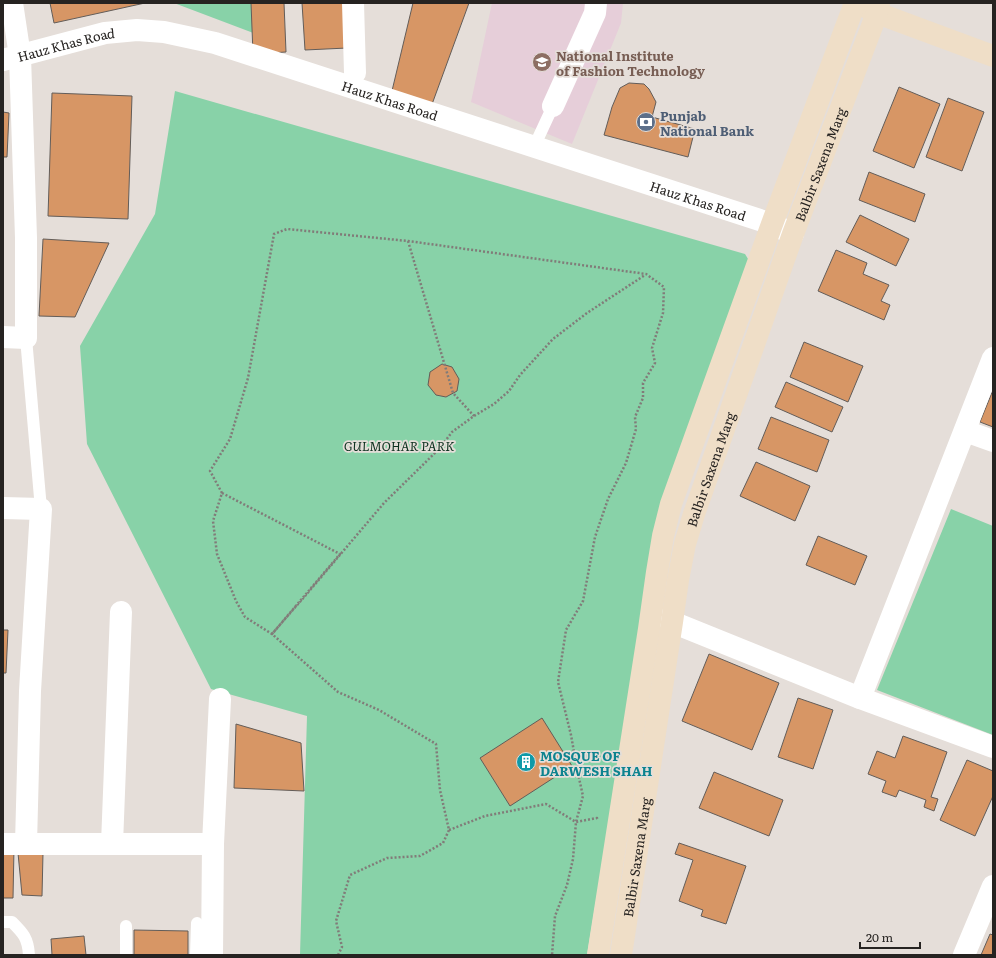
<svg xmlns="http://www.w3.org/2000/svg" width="996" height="958" font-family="Literata,serif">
  <rect width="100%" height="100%" fill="#e5ded9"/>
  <path fill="#e6ced9" d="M492,3H623L621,23L572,144L471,102Z"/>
  <path fill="#88d2a8" d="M174,3H255L256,34Z
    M175,91L745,254L753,267L651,569L587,955H300L307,716L211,689L87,444L80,346L155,214Z
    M951,509L993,526V735L877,690Z"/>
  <path fill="#d79665" stroke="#635d59" d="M50,3H145L54,23Z
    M251,3H284L286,52L253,54Z
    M302,3H344L347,48L305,50Z
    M413,3H469L431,107L391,95Z
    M629,83L644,84L649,89L656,102L652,117L695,129L688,157L604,135L612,107L620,88Z
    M899,87L940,104L914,168L873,151Z
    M52,93L132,96L128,219L48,216Z
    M948,98L984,112L962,171L926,157Z
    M3,112L9,113L7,157H3Z
    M869,172L925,194L915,222L859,200Z
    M860,215L909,239L896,266L846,242Z
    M43,239L109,243L75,317L39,316Z
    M836,250L867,263L863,274L889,285L881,301L890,305L884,320L818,291Z
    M804,342L863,366L848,402L790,377Z
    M442,364L452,367L459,379L457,391L446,397L436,395L428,385L430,372Z
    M786,382L843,407L832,432L775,407Z
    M993,390V427L980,422Z
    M771,417L829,440L817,472L758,449Z
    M756,462L810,486L795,521L740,496Z
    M818,536L867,556L855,585L806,565Z
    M3,630H8L6,673H3Z
    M709,654L779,683L752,750L682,721Z
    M798,698L833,710L813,769L778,757Z
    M542,718L572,766L510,806L480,758Z
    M236,724L301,743L304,791L234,788Z
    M903,736L947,752L931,797L938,799L934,811L924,807L926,800L899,790L896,797L882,792L886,781L868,774L877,751L895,758Z
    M967,760L993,771V796L975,836L940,820Z
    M714,772L783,800L769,836L699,808Z
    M679,843L746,866L726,924L701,916L703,910L679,901L693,860L675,854Z
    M3,848H14L13,898H3Z
    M18,853H43L42,896L22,895Z
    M134,930L188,931V955H134Z
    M990,934L993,935V955H981Z
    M84,936L86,955H52L51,939Z"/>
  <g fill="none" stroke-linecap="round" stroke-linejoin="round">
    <path stroke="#817c79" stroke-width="2.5" stroke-dasharray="2 2" stroke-linecap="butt" d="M408,241L453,393L474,416
      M222,493L340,554L272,634L311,589L384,503L440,448L452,432L474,416L494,404L509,391L520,375L553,339L587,313L645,275
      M449,830L485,816L546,804L576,822L597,818V819
      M338,955L342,947L336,921L350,875L387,858L420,856L443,843L449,830L440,790L436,744L379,710L338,692L272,634L245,617L236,601L217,554L213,521L222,493L210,471L230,439L248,378L274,234L287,229L408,241L646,274L664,287L663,313L652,348L655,363L643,383V398L635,417L636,429L626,463L608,499L595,537L583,601L566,630L558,682L571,735L577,769L583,796L576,822L573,859L567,885L555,916L552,955"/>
    <path stroke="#fff" stroke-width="12" d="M534,147L553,106
      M26,338L41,509
      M3,922H12C23,933 28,938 29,955
      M126,926V955
      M196,955L197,923"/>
    <g stroke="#fff" stroke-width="22">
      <path d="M353,3L355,73"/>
      <path id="s1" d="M3,60L105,33L137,30L164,32L215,43L772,224L793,234"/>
      <path d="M553,106L595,13L596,3"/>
      <path d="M3,337L26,338V238L20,56L12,3"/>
      <path d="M965,431L993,441"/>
      <path d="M3,508L41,509L30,691L26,844"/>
      <path d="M654,617L672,622L860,698L993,747"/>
      <path d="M860,698L993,358"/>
      <path d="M3,844H213L220,699"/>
      <path d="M112,844L121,612"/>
      <path d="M212,955L213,844"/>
      <path d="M964,955L993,886"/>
    </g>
    <g stroke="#efdec7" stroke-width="22">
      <path d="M864,6L877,13L993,56"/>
      <path d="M598,955L649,629L657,572L663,536L671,504L772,224L855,3"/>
      <path id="s2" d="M621,955L672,622L678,580L685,544L694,514L793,234L877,13L879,3"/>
    </g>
  </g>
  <defs>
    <g id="university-disc" transform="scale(1)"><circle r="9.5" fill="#8d6e63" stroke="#e5ded9"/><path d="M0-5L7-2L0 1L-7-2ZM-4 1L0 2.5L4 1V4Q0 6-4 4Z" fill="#fff"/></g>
    <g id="bank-disc" transform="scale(1)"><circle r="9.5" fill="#5c6f8a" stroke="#e5ded9"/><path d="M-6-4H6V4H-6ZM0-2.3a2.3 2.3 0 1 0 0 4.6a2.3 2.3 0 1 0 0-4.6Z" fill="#fff"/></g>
    <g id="building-disc" transform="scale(1)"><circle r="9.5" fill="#0f9aa8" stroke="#e5ded9"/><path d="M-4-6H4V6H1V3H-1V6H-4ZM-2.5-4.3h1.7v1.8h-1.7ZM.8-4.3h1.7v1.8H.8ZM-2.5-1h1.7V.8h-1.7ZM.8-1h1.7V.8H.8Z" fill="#fff"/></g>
  </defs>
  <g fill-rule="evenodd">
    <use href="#university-disc" x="542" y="62"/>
    <use href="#bank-disc" x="646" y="122"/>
    <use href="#building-disc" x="526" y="762"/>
  </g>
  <g text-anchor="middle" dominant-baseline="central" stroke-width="3.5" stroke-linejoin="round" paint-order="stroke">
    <g font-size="13" fill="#262321" stroke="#e5ded9">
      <text stroke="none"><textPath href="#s1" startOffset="65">Hauz Khas Road</textPath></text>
      <text stroke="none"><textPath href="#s1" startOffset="401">Hauz Khas Road</textPath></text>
      <text stroke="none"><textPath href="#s2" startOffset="819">Balbir Saxena Marg</textPath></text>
      <text stroke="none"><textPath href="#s1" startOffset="725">Hauz Khas Road</textPath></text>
      <text stroke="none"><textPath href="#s2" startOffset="495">Balbir Saxena Marg</textPath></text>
      <text stroke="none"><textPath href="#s2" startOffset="99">Balbir Saxena Marg</textPath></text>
    </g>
    <g font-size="13" font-weight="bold" fill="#785e54" stroke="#e5ded9" text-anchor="start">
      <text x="556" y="55">National Institute<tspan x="556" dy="15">of Fashion Technology</tspan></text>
    </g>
    <g font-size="13" font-weight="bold" fill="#4e5e75" stroke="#e5ded9" text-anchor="start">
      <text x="660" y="115">Punjab<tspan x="660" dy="15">National Bank</tspan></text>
    </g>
    <g font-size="13" font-style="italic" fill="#0d311f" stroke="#e5ded9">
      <text x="399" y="445">GULMOHAR PARK</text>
    </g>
    <g font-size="13" font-weight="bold" fill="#0d838f" stroke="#e5ded9" text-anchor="start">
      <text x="540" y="755">MOSQUE OF<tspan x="540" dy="15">DARWESH SHAH</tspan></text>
    </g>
  </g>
  <rect width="996" height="958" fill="none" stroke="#262321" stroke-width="8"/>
  <path d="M860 942v6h60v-6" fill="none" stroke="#262321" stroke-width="2"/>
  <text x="866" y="942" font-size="12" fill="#262321" stroke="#e5ded9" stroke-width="3" paint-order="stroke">20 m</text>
</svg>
